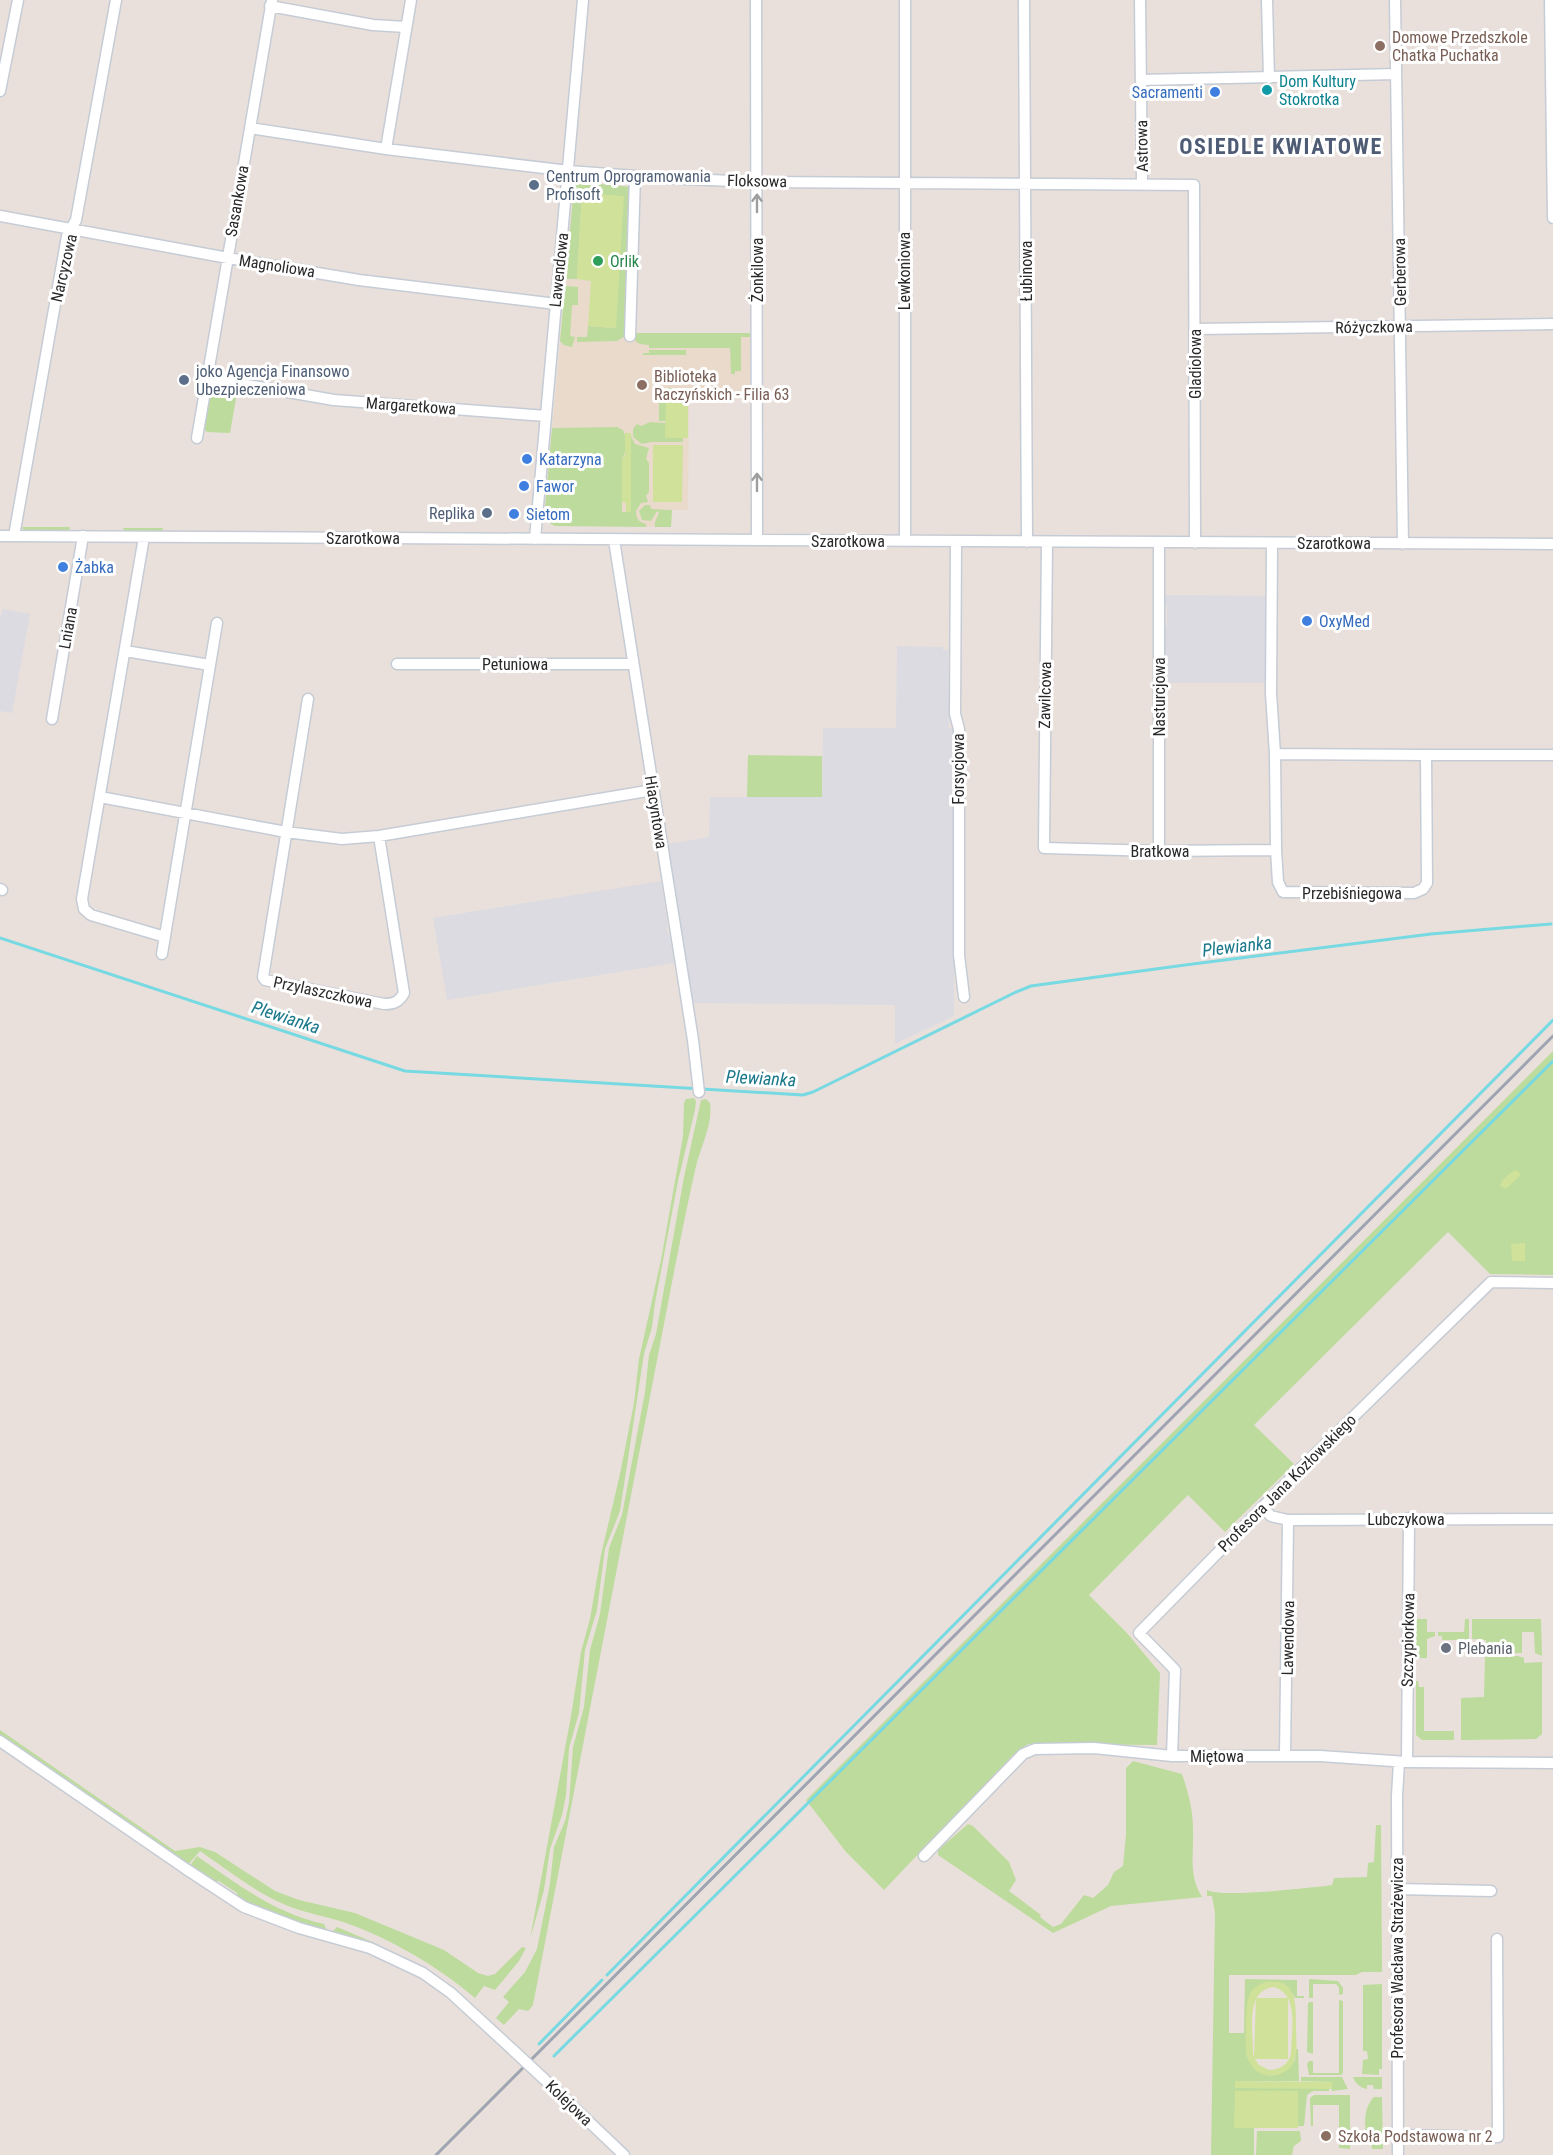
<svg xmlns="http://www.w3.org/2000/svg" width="1553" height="2155" font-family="'Roboto Condensed',sans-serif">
  <rect width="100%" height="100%" fill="#e9e0db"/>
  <path fill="#dcdbe2" d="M1164,595L1269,596V683H1166L1164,628L1167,625V606L1164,603Z
    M3,609L30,614L12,713L0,711V618Z
    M897,646L943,647V650H948L949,728L955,729L954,1016L895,1044V1005L692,1003L668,844L709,837L710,797H822L823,728H896Z
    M661,881L667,922V931L670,937L674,963L447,1000L433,918Z"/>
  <path fill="#e9dacc" d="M573,193L616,328L625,336H635L636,333H750V399L689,400L688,510H672L671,527L555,526L544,520L561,332L572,305H577L578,287L565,286Z"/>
  <path fill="#bddb9c" d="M581,182L631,187L625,336L617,341L577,342V337H587L588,326L615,328L582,193L577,279H566L574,185Z
    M565,286L578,287V305H572L570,336L575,337L572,347L564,345L560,341Z
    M636,333H750V337H741V371H735V374H731L730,348H649V345C641,344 635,345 634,336H636Z
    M649,350H686V355H643V353H649Z
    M213,384H218V387H220L221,384L238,387L230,433L207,432L204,429L205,423H203L210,385Z
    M659,388H690V390H700L703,396L666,395V421H659Z
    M650,422L666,423V438H683V442H651L642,444L633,437V429L637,424L641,426Z
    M617,427L623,430C627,438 627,452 622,459V512H631V436L635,444L649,448L646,459L649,463V492L646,496L648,502L641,503L636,511C636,520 640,522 646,524V527L555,526L544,520L552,428Z
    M645,505H650L651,509L672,510L671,527H655V522L659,513L657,511L651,521L642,520L639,511Z
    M20,527H70L69,531H26Z
    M123,528H163L162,532H125Z
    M748,755L822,756V797H747Z
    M1553,1051V1275L1490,1274L1448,1232L1254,1425L1294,1464L1225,1532L1188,1495L1089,1595L1127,1633L1160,1673L1157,1745L1028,1744L1013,1755L884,1890L846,1852L806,1800Z
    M694,1098L696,1101L695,1110L678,1181L655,1303L652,1327L644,1354L620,1511L605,1549L597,1610L585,1650L579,1713L569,1748L566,1795L562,1815L550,1849L544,1890L530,1939L571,1716L581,1652L590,1619L601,1555L620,1474L634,1403L639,1359L661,1260L683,1136L684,1103L686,1099Z
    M706,1099L710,1103C713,1124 701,1146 696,1166C688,1201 681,1237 674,1272L533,2005L528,2011L519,2009L504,2025L496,2018L509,2002L503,1997L525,1972L537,1949L550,1884L554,1847L565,1821L569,1803L573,1747L584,1707L590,1650L600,1614L609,1548L622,1515L645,1392L649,1355L656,1334L684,1177L701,1100Z
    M1415,1619H1427V1632H1435V1636L1427,1639V1658H1415Z
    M1465,1619H1469V1640H1442V1636H1438V1632H1464Z
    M1472,1619H1541L1542,1656L1535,1653L1534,1632H1522V1653H1486V1640L1472,1639Z
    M1518,1656L1524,1658V1663L1542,1662V1734L1536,1739L1461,1740V1698L1484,1697L1485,1657Z
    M1416,1681H1418L1419,1687H1424V1731H1454V1740H1422L1416,1735Z
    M0,1730L175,1851L200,1847L215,1852L275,1891L299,1900L355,1913L444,1950L478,1973L488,1976L495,1974L522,1947L526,1948L519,1961L495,1990L484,1986L475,1998C439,1967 388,1937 343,1922C321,1915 299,1912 277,1901C250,1888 225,1868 200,1851L187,1866L0,1736Z
    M1133,1761L1182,1774C1188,1792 1193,1809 1193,1829C1194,1853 1188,1875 1202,1897L1111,1906L1053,1933L938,1855V1850L968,1824L973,1826L1009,1862L1016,1880L1009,1891L1041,1915L1040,1917L1053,1927L1061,1924L1084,1895L1093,1898L1108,1885L1114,1872L1123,1866L1126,1834V1768Z
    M1376,1825H1381L1382,1972H1362L1356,1975H1229V2033H1244L1245,1979L1297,1980V1996H1304V1998H1295C1285,1978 1272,1979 1254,1989L1247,2056L1270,2076L1295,2061L1296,2049H1298L1299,2081H1235V2088H1329V2091H1313L1307,2095L1304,2126H1298L1297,2091L1235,2128H1254V2155H1211L1215,1913L1212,1896H1207V1890C1223,1898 1304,1888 1326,1886L1332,1885L1334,1878L1367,1877L1368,1863L1374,1862Z
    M197,1856C238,1885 275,1913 324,1924L327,1931L280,1918L238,1898L237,1893L219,1881L212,1882L189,1867Z
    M337,1927L377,1944L332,1932Z
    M1309,1979L1338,1981L1343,1988V1994L1339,1995V1987L1336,1984H1313V1998H1309Z
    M1382,1984V2069H1379V2075L1362,2074L1363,2060L1368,2059L1367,2051H1363V1985Z
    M1339,2000L1343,2001V2073L1341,2075H1309L1307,2064L1309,2061H1313V2073H1339Z
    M1310,2002H1313V2054L1307,2052L1308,2003Z
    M1301,2077H1342L1348,2089L1332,2091L1331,2082L1301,2081Z
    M1353,2077H1382V2089H1374L1373,2085H1367V2089C1361,2088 1355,2084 1353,2077Z
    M1350,2095V2149L1339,2148V2105H1313V2126H1311L1310,2098L1314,2095Z
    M1374,2097H1382L1383,2149H1372C1372,2142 1370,2141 1367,2135C1363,2124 1365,2105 1374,2097Z
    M1257,2131H1300L1301,2141L1294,2146L1292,2155H1256Z"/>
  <path fill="#d0e199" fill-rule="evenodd" d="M582,193L624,196L616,328L588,326L591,281L577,279Z
    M666,395H688V438H665Z
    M625,433H631V512H626V503L622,502V459L625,455Z
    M653,445H683L682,502H653Z
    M1517,1170L1521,1175L1506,1189L1500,1186C1501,1180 1511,1171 1517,1170Z
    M1525,1243V1261H1512L1511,1244Z
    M1266,1982C1297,1977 1296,2004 1296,2026C1296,2044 1301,2067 1280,2074C1272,2077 1264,2076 1258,2072C1253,2068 1249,2063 1247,2057C1245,2045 1245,2007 1249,1996C1252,1988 1258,1985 1266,1982ZM1274,1987C1300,1995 1291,2032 1291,2053C1289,2064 1280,2070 1269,2070L1259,2065L1255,2059H1288V1998H1256L1254,2058L1253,2053C1253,2030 1245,1990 1274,1987Z
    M1235,2081L1332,2082V2089L1235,2088Z
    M1235,2091H1298V2128H1234Z"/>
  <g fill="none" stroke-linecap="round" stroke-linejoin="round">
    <path stroke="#77d9e2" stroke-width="3" d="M0,938L405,1071L803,1095L813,1092L1016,992L1031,986L1185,965L1431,934L1551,924
      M607,1975L1553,1020
      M539,2044L602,1980
      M554,2056L1553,1061"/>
    <g stroke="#c6ccd5" stroke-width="13">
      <path id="street" d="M756,0L757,540
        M905,0V541
        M1024,0L1027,542
        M1140,0L1142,183
        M1267,0L1269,78
        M1395,0L1403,544
        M1550,0L1553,218
        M270,6L373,25L406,27
        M1141,80L1396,74
        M0,91L18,0
        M250,128L386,149L569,171L662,178L757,182L1194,185L1195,543
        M386,149L411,0
        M0,216L228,258L359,280L556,304
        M1195,329L1553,324
        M630,336L635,176
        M207,378L334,400L546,416
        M197,438L272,0
        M0,536L1553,544
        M14,536L67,236L76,220L116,0
        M144,537L82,899L84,909L91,915L165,937
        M535,539L583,0
        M614,540L693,1040L699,1092
        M956,542L955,714L959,729V955L964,997
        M1047,542L1044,848L1159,851L1276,850
        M1159,543V851
        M1272,543L1271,693L1275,754L1276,850L1278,882L1283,892L1414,893L1423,889L1427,883L1426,755H1553
        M125,651L210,665
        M397,664H633
        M308,699L263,977L265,980L384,1004C394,1004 399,1002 404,993L379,836
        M52,719L83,536
        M1275,754L1426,755
        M100,797L286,832L342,839L379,836L653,790
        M0,889L2,890
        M162,954L217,623
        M1262,1507L1271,1516L1288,1520L1553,1519
        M0,1741L186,1869L244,1907L299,1928L370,1948L423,1973L451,1993L514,2051
        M1172,1756L1175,1670L1139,1633L1300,1469L1491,1282L1553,1283
        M1285,1756L1288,1520
        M1407,1762L1409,1518
        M924,1856L1023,1754L1035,1749L1094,1748L1172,1756H1320L1407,1762L1553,1763
        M1397,1889L1491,1891
        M543,2078L624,2155
        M1398,2135L1498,2137L1497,1939
        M1398,2155L1397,1796L1399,1762"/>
    </g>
    <use href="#street" stroke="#fff" stroke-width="10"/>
    <path stroke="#9ea4b1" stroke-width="3" d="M436,2155L1553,1036"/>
    <g stroke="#c6ccd5" stroke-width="13" stroke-linecap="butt">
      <path id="street-bridge" d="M514,2051L543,2078"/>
    </g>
    <use href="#street-bridge" stroke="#fff" stroke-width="10"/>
  </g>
  <defs><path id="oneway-shaft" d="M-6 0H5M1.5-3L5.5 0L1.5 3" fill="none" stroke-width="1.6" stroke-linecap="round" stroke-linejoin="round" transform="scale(1.5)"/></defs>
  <g stroke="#9e9e9e">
    <use href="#oneway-shaft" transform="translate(757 203) rotate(-90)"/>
    <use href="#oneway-shaft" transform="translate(757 482) rotate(-90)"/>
  </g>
  <g fill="#8d6e63" stroke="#fff" stroke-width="2">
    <circle cx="1380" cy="46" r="6"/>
    <circle cx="642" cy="385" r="6"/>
    <circle cx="1326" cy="2136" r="6"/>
  </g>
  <circle fill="#0f9aa8" stroke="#fff" stroke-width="2" cx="1267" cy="90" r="6"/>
  <g fill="#3f7fe0" stroke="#fff" stroke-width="2">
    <circle cx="1215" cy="92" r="6"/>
    <circle cx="527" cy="459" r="6"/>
    <circle cx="524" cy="486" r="6"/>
    <circle cx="514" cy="514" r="6"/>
    <circle cx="63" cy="567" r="6"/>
    <circle cx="1307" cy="621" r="6"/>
  </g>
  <g fill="#5c6f8a" stroke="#fff" stroke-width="2">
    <circle cx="534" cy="185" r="6"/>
    <circle cx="184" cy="380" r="6"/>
    <circle cx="487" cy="513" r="6"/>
  </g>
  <circle fill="#2e9e5b" stroke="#fff" stroke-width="2" cx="598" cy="261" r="6"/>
  <circle fill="#6b7280" stroke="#fff" stroke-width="2" cx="1446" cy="1648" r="6"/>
  <g text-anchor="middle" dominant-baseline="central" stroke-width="6" stroke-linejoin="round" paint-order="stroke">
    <g font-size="16" fill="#785e54" stroke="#fff" text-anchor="start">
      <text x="1392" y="37">Domowe Przedszkole<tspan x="1392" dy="18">Chatka Puchatka</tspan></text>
      <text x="654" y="376">Biblioteka<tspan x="654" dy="18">Raczyńskich - Filia 63</tspan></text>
      <text x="1338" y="2136">Szkoła Podstawowa nr 2</text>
    </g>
    <g font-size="16" fill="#0d838f" stroke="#fff" text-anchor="start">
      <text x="1279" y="81">Dom Kultury<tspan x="1279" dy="18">Stokrotka</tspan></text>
    </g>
    <g font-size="16" fill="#366cbe" stroke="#fff" text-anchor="start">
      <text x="1203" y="92" text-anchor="end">Sacramenti</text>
      <text x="539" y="459">Katarzyna</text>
      <text x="536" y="486">Fawor</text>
      <text x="526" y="514">Sietom</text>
      <text x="75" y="567">Żabka</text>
      <text x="1319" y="621">OxyMed</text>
    </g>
    <g font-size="16" fill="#282828" stroke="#fff">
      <text transform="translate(1142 146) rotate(-91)">Astrowa</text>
      <text transform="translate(757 181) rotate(1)">Floksowa</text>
      <text transform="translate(237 201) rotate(-80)">Sasankowa</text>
      <text transform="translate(277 266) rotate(9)">Magnoliowa</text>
      <text transform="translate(64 268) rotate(-77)">Narcyzowa</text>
      <text transform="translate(559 270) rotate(-84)">Lawendowa</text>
      <text transform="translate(757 270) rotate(-90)">Żonkilowa</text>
      <text transform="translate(904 271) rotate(-90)">Lewkoniowa</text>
      <text transform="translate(1026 271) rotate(-90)">Łubinowa</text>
      <text transform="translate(1400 272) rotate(-91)">Gerberowa</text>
      <text transform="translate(1374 327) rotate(-1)">Różyczkowa</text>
      <text transform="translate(1195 364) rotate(-90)">Gladiolowa</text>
      <text transform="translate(411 406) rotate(4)">Margaretkowa</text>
      <text x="363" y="538">Szarotkowa</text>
      <text x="848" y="541">Szarotkowa</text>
      <text x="1334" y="543">Szarotkowa</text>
      <text transform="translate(68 628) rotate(-80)">Lniana</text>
      <text x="515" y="664">Petuniowa</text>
      <text transform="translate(1045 695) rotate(-89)">Zawilcowa</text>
      <text transform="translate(1159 697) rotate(-90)">Nasturcjowa</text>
      <text transform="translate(958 769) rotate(-90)">Forsycjowa</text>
      <text transform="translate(656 812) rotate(81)">Hiacyntowa</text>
      <text x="1160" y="851">Bratkowa</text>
      <text x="1352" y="893">Przebiśniegowa</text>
      <text transform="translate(323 992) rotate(12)">Przylaszczkowa</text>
      <text transform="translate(1287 1483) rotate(-45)">Profesora Jana Kozłowskiego</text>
      <text x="1406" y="1519">Lubczykowa</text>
      <text transform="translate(1288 1638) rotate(-89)">Lawendowa</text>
      <text transform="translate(1408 1640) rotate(-89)">Szczypiorkowa</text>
      <text x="1217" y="1756">Miętowa</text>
      <text transform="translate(1397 1958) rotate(-90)">Profesora Wacława Strażewicza</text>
      <text transform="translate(569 2103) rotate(44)">Kolejowa</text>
    </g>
    <g font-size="16" fill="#4e5e75" stroke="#fff" text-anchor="start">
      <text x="546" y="176">Centrum Oprogramowania<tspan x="546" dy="18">Profisoft</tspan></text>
      <text x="196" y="371">joko Agencja Finansowo<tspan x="196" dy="18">Ubezpieczeniowa</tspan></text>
      <text x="475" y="513" text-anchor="end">Replika</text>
    </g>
    <g font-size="16" fill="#27864d" stroke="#fff" text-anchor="start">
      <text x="610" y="261">Orlik</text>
    </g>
    <g font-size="16" fill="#5b616d" stroke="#fff" text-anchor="start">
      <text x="1458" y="1648">Plebania</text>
    </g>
    <g font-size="18" font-style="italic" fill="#1a788a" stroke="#fff">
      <text transform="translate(1237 946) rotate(-7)">Plewianka</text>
      <text transform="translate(286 1017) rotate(18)">Plewianka</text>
      <text transform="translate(761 1078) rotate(3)">Plewianka</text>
    </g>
    <g font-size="22" font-weight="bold" letter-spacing="1.5" fill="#4d5b74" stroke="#fff">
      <text x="1281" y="146">OSIEDLE KWIATOWE</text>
    </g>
  </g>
</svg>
